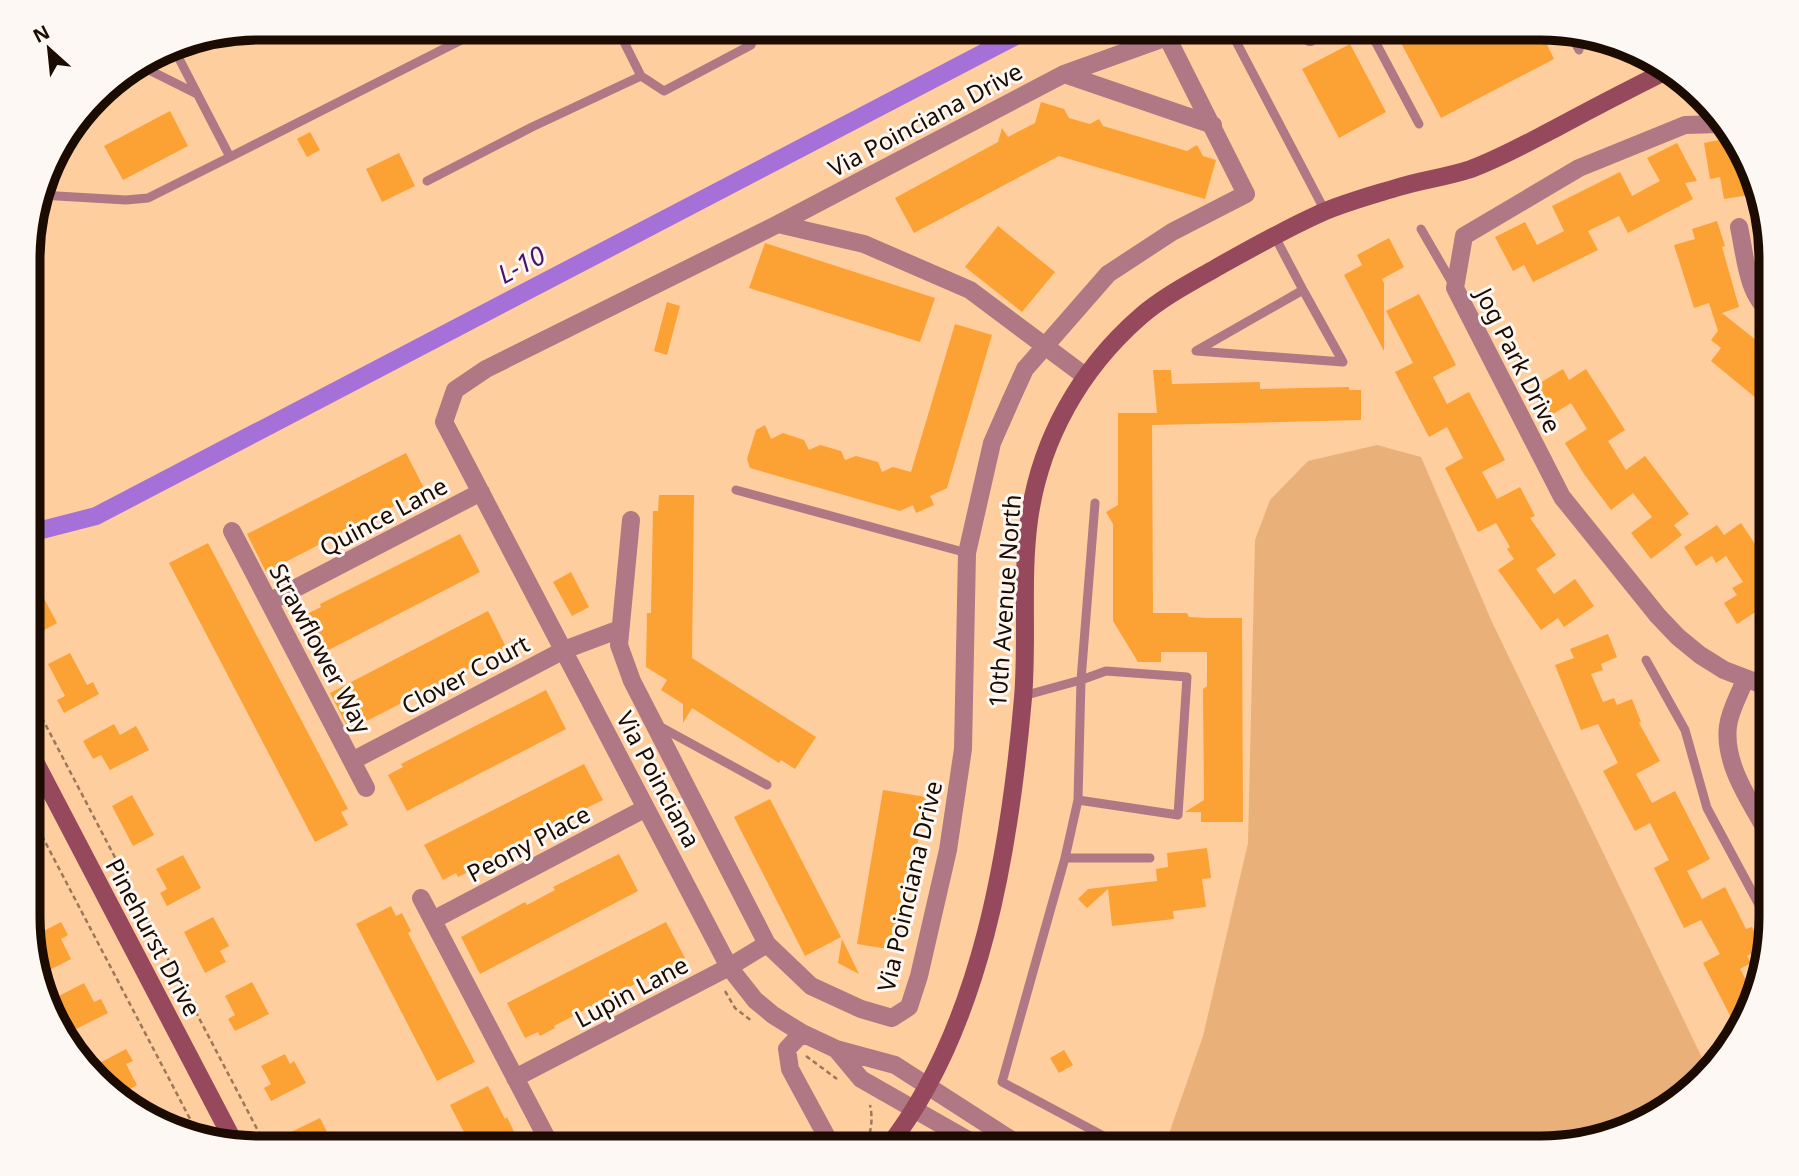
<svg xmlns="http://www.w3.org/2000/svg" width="1799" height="1176" font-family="'Noto Sans',sans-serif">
  <rect width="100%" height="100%" fill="#ffce9e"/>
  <path fill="#e9b179" d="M1377,445L1421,457L1492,622L1707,1068L1655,1117L1554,1148H1164L1203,1036L1248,843L1255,540L1270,500L1308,461Z"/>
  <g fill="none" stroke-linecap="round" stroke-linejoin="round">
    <path stroke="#a571d9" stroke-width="18" d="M30,533L96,516L1031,28"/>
  </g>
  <path fill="#fca134" d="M1393,28H1539L1554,59L1441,118Z
    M1350,44L1386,112L1339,138L1302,69Z
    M1041,102L1064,109L1069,118L1090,124L1099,119L1103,126L1187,151L1197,145L1203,156L1216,160L1205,199L1059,156L914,233L895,198L998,142L1002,128L1008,137L1035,123Z
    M170,111L188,146L123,180L104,146Z
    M310,132L320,150L307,157L297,139Z
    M1734,137L1738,141L1741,164L1746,163L1755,194L1724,199L1720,177L1710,179L1704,143Z
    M1677,143L1697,181L1685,183L1693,199L1628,233L1619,216L1588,231L1598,250L1533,282L1524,265L1513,271L1495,237L1525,222L1537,245L1564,231L1552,206L1620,172L1632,196L1660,181L1647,158Z
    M399,153L415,186L382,202L366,169Z
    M1717,221L1725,246L1722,247L1739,307L1722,313L1771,352V392L1762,403L1711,361L1721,348L1711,340L1718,331L1709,303L1694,308L1674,245L1695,239L1692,229Z
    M998,226L1055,272L1022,312L965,267Z
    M1389,238L1404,267L1382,279L1384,283V351L1344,275L1362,265L1357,255Z
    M765,243L935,298L920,342L749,288Z
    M1771,257V284L1764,285L1757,259Z
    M1419,294L1456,365L1433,377L1447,404L1469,392L1505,460L1482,472L1497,499L1520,487L1535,516L1530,518L1556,555L1536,569L1554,594L1575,579L1594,606L1564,627L1558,618L1541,630L1498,570L1514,559L1507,549L1510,547L1496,523L1478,532L1445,468L1463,458L1447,427L1429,437L1395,372L1413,363L1386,311Z
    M667,302L680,306L667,355L654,351Z
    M955,324L992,335L947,488L930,496L934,505L916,513L913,505L900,511L750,468L747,459L756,430L765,425L771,439L783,433L804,440L809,450L820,445L841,451L845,460L856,456L878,462L882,472L893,467L911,472Z
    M1563,369L1569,380L1586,369L1625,430L1608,441L1626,470L1645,456L1689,514L1674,525L1682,535L1651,559L1631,533L1652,517L1633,493L1611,510L1584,474L1565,443L1587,429L1571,403L1548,417L1530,389Z
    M1153,370H1171L1172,384L1260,382V389L1349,387V390H1361V420L1152,425L1153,613H1187L1189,617L1207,618H1242L1243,822H1201V812H1185L1204,800L1203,689L1207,686V652H1161V662H1138L1113,621V524L1106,512L1118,505V413H1157Z
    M406,453L425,490L266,572L247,534Z
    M659,495H694L692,658L816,737L795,769L781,760L779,763L692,708L683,723V704L661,690L667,680L646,667L647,613H651L653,511H658Z
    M1741,523L1771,568V588L1765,592L1771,602L1737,624L1724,603L1737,595L1732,588L1743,582L1726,556L1716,563L1712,556L1696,566L1684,547L1717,525L1724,535Z
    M460,534L480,572L321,654L301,617L321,607L320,604Z
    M208,543L348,809L341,812L348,825L315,842L169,563Z
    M571,572L589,607L572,616L553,582Z
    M39,589L57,623L35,635L30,625V594Z
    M488,611L507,649L349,730L330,693Z
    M1608,634L1617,657L1601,664L1603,670L1591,674L1603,702L1614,698L1617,705L1632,699L1641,722L1639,723L1660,761L1636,774L1652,803L1675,791L1710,859L1687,871L1702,899L1725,887L1746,929L1752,927L1763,947L1747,956L1751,963L1740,969L1751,989L1737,1029L1703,963L1720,954L1701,920L1684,928L1654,868L1669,860L1662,847L1650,823L1635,831L1603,771L1618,763L1598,724L1581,730L1555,665L1574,658L1570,649Z
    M70,653L87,685L93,682L99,694L64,713L57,700L65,696L48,664Z
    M546,690L566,729L407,811L388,775L403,767L401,764Z
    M114,724L120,735L136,726L149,750L110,770L101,755L93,759L83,741Z
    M584,764L603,800L508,847L510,851L458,877L456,873L443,880L424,845Z
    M883,790L926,797L904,918L898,924L894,950L857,944Z
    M132,795L154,835L133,846L112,806Z
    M770,799L841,937L805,956L734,817Z
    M1207,848L1211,878L1202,879L1206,907L1173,911L1174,919L1112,926L1108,889L1087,908L1078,899L1088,889L1157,881L1156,869L1168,867L1167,853Z
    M619,854L638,891L480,974L461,937L525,902L527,905L555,890L553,887Z
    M183,855L201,888L167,906L160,893L167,889L156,869Z
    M391,906L396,916L402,913L411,931L408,933L475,1062L437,1081L356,924Z
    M213,917L229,946L220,951L226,962L205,973L184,932Z
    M61,922L68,935L61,939L71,959L44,973L30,948V938Z
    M666,922L685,958L554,1026L555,1028L540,1036L538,1032L525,1038L507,1003Z
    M842,939L859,974L838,963Z
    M252,982L269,1014L235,1031L228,1019L235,1015L225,996Z
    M84,983L94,1002L101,999L108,1013L74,1030L57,997Z
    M126,1049L133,1061L126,1064L137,1085L118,1096L92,1067Z
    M1064,1050L1073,1065L1059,1073L1050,1058Z
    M285,1054L290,1064L294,1061L306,1083L271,1101L264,1088L271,1084L261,1066Z
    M488,1086L505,1119L507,1117L522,1148H472L450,1105Z
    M320,1118L335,1148H296L289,1133Z"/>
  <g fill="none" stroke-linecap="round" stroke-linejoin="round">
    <path stroke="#9b7858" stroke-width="2.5" stroke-dasharray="5 3.5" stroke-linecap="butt" d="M30,695L267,1148
      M30,813L200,1138
      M725,991L735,1008L753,1022
      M806,1056L837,1079
      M862,1148C872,1138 873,1117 870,1105"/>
    <path stroke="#af7884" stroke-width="9" d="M617,28L641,76L664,91L751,45L757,28
      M1229,28L1325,211
      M1368,28L1419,124
      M1570,33L1579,50
      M141,64L145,68L197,94
      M230,157L485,28
      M427,181L532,127L641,76
      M40,195L126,200L148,198L230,157L172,45
      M1421,229L1454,286
      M1274,235L1303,290L1196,351L1343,362L1303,290
      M736,490L967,553
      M1646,660L1685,730L1707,808L1771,927
      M1023,696L1081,680L1078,800L1065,858L1002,1082L1109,1139L1105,1148
      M657,725L767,785
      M1078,800L1178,815L1187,677L1106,671L1081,680L1095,503
      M1756,811L1771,804
      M1065,858H1150"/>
    <path stroke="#af7884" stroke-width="18" d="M1310,37L1326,28
      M1064,74L1213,125
      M1721,124L1685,125L1579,168L1464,236L1455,288L1562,497L1658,616L1678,637L1700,655L1724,670L1771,688
      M778,224L486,369L455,390L444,422L729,967L755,1000L773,1015L802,1033L836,1049L895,1065L1024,1148
      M1739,227C1745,254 1747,296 1771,312
      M631,520L619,645L632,681L767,944L811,986L861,1009L892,1018L909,1007L919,976L948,850L963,749L967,553L992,443L1010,402L1025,369L1108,274L1172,232L1246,194L1167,37L1064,74L778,224L864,244L970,290L1085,376
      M232,531L366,788
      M269,602L481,492
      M1745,680C1739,695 1730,710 1728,726C1723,766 1753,805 1771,839
      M352,761L564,650L620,629
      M421,898L552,1148
      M433,920L646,808
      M802,1033L787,1049L790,1069L829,1141L827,1148
      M836,1049L861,1079L982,1148
      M515,1078L729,967L767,944"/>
    <path stroke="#96485c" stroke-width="18" d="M30,752L235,1144
      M887,1148C982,1027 1010,847 1023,698C1028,639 1021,579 1029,520C1040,440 1080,369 1141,316C1163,297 1190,283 1216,268C1250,249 1285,229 1321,213C1346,202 1373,195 1399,187C1422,180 1447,177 1471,169C1501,158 1529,142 1558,127C1595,107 1632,88 1670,69"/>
  </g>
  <g text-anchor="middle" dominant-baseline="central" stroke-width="6" stroke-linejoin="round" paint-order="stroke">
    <g font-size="24" fill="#1c0b00" stroke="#fdf8f3">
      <text transform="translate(925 119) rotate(-28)">Via Poinciana Drive</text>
      <text transform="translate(1519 360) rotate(63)">Jog Park Drive</text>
      <text transform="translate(383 516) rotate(-28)">Quince Lane</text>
      <text transform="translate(1004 601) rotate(-86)">10th Avenue North</text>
      <text transform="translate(321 648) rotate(62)">Strawflower Way</text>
      <text transform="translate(465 674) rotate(-28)">Clover Court</text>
      <text transform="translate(659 779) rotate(62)">Via Poinciana</text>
      <text transform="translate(528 843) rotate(-28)">Peony Place</text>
      <text transform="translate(909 886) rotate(-77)">Via Poinciana Drive</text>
      <text transform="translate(154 937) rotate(62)">Pinehurst Drive</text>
      <text transform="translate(631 991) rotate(-28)">Lupin Lane</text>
    </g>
    <g font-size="26" font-style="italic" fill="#491271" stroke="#fdf8f3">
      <text transform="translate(521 264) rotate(-28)">L-10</text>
    </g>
  </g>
  <path d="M0 0H1799V1176H0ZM259 40H1540A219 219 0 0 1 1759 259V917A219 219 0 0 1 1540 1136H259A219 219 0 0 1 40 917V259A219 219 0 0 1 259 40Z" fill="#fdf8f3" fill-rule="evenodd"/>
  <path fill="none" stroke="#1c0b00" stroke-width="9" d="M259 40H1540A219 219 0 0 1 1759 259V917A219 219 0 0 1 1540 1136H259A219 219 0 0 1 40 917V259A219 219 0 0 1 259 40Z"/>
  <g transform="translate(49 49) rotate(333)" stroke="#fdf8f3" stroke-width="5" paint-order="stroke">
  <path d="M0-5L12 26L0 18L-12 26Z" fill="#1c0b00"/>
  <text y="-10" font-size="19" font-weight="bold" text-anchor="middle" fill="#1c0b00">N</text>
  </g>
</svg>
